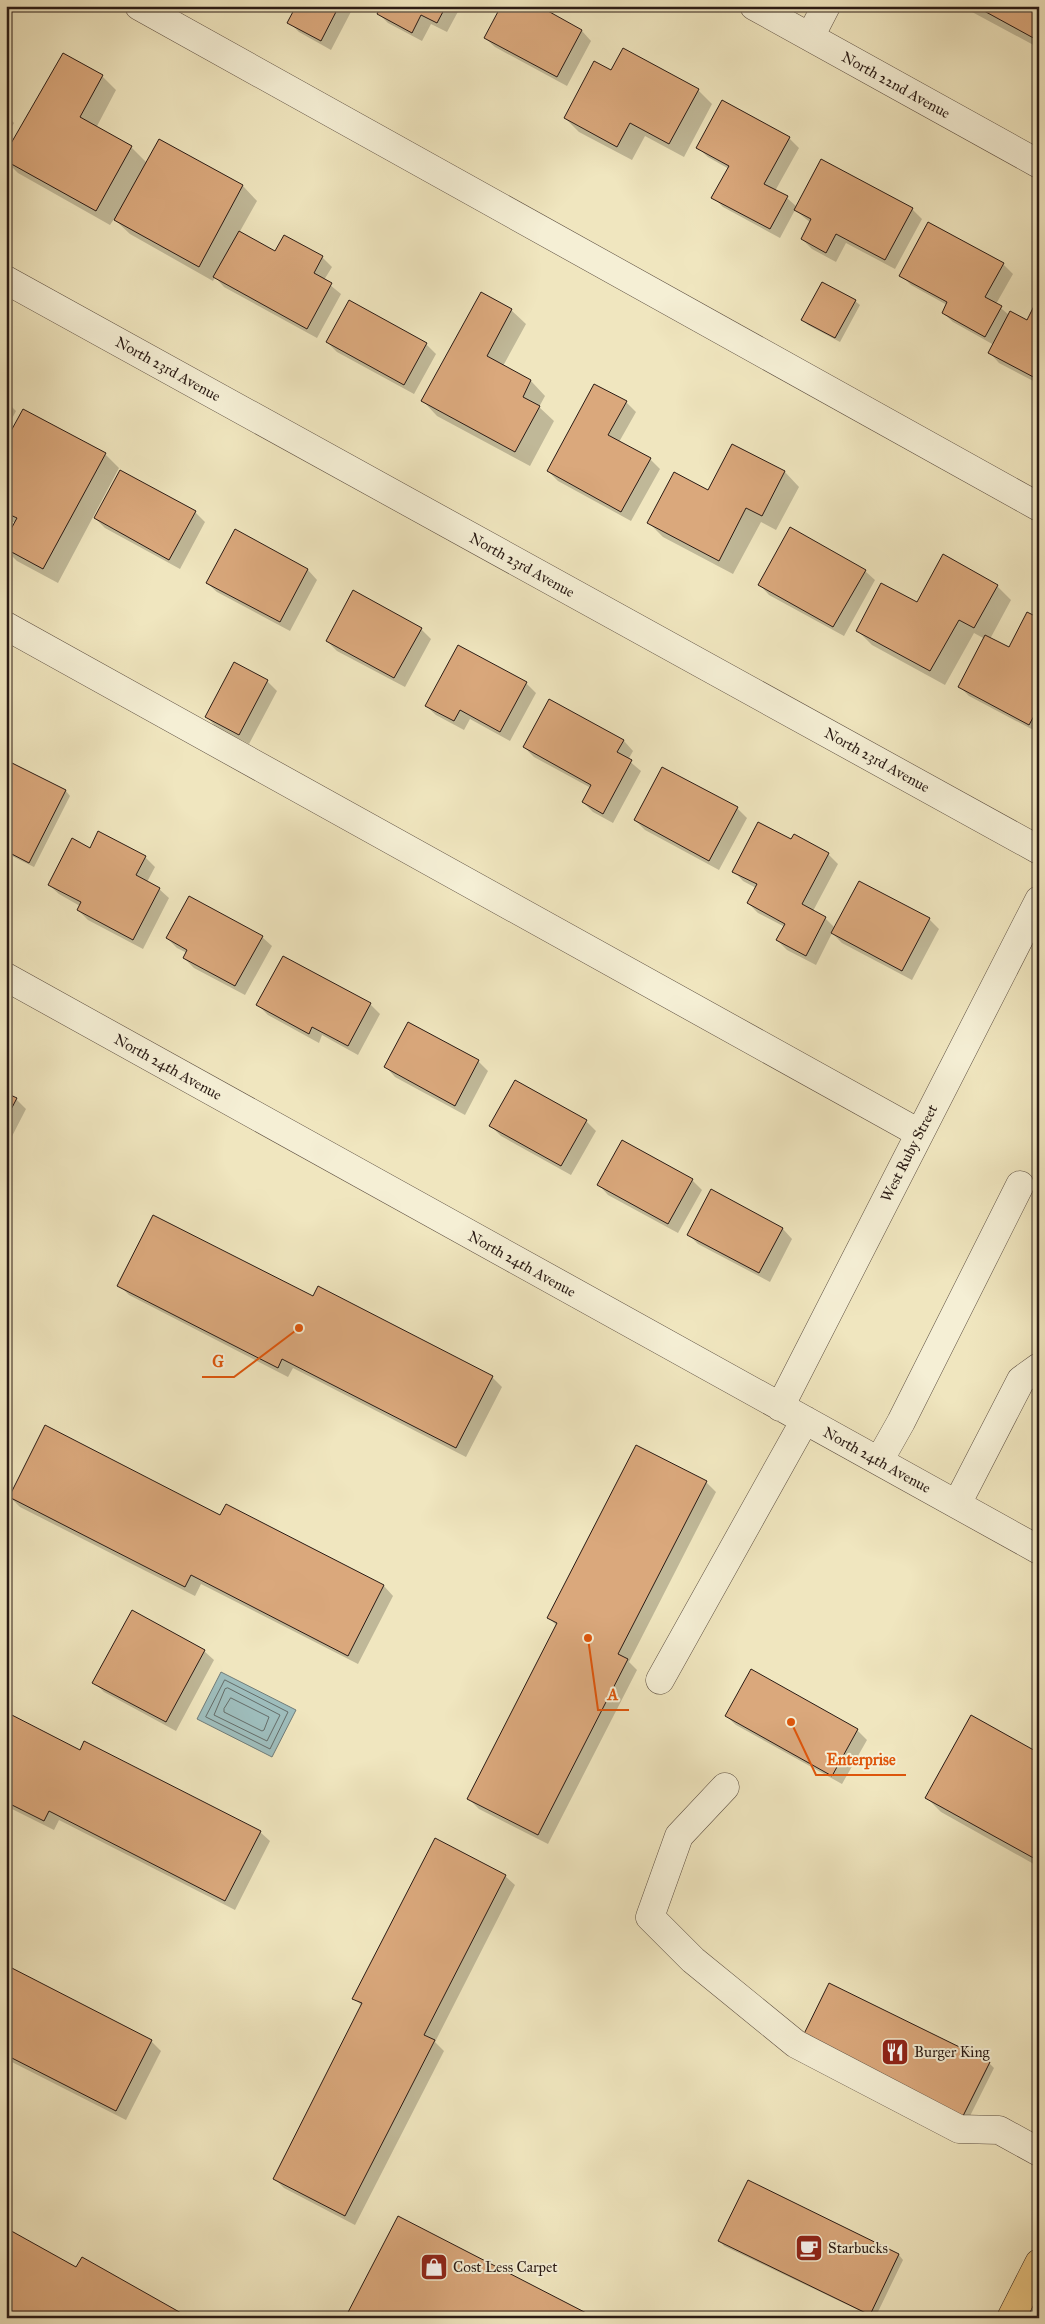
<svg xmlns="http://www.w3.org/2000/svg" width="1045" height="2324" font-family="'IM FELL Great Primer',serif">
  <rect width="100%" height="100%" fill="#f0e6bf"/>
  <filter id="stains"><feTurbulence type="fractalNoise" baseFrequency=".004" numOctaves="4"/><feColorMatrix values="0 0 0 0 .2 0 0 0 0 .09 0 0 0 0 .02 0 0 0 .5 -.17"/></filter>
  <radialGradient id="worn" r=".72"><stop offset=".6" stop-color="#630" stop-opacity="0"/><stop offset="1" stop-color="#630" stop-opacity=".3"/></radialGradient>
  <path fill="#9ebdbc" stroke="#707c79" d="M221,1672L296,1710L272,1757L197,1719Z"/>
  <path fill="#0003" d="M297,6H354L331,50L299,32L289,22Z
    M382,6H461L447,32L431,24L422,41L388,23L378,13Z
    M961,6H1039V48Z
    M582,31L591,41L567,86L495,47L485,38Z
    M612,72L698,90L712,104L684,157L645,136L632,160L579,132L565,118Z
    M102,76L116,90L96,128L131,147L147,163L160,140L243,186L257,201L239,233L276,253L322,257L332,267L324,280L341,294L317,338L224,287L215,277L213,281L130,234L114,219L110,225L18,173L6,161V155Z
    M6,115L14,123L6,137Z
    M789,138L799,148L775,191L787,198L797,207L912,209L922,219L895,269L846,243L836,262L812,249L802,239L811,223L795,210L780,238L723,207L713,197L729,169L708,157L698,148Z
    M1003,264L1013,274L996,304L1009,315L1027,322L1039,299V384L999,363L990,353L994,345L953,322L943,313L947,305L911,285L901,275Z
    M349,301L426,344L436,354L414,394L337,352L327,342Z
    M855,301L860,305L840,342L808,325L803,320Z
    M511,310L526,324L503,366L531,381L545,396L539,407L554,421L530,466L437,416L423,401Z
    M6,401L16,411L6,430Z
    M626,402L636,412L619,442L650,459L660,469L631,521L558,481L548,471Z
    M6,443L105,454L119,468L58,583L17,561L6,550V540L15,523L6,518Z
    M733,445L785,472L799,487L776,530L761,522L733,574L663,537L649,523L709,491Z
    M195,512L205,522L180,569L105,528L95,518Z
    M235,531L308,570L317,580L290,631L217,592L207,583Z
    M865,571L875,580L844,636L769,595L760,585Z
    M997,586L1011,600L990,639L1009,649L1039,620V733L969,696L959,686L985,639L974,633L945,685L872,645L857,630L917,604Z
    M421,629L431,639L405,687L337,651L327,641Z
    M235,664L267,681L277,691L249,744L216,727L207,717Z
    M526,683L536,693L510,741L470,719L464,730L436,715L426,706Z
    M550,701L624,741L633,751L628,760L641,771L613,823L593,812L583,802L591,788L534,757L524,747Z
    M6,753L11,758L6,765Z
    M11,763L66,791L70,796L34,867L6,853V773Z
    M737,808L747,818L719,870L645,830L635,820Z
    M99,833L145,857L155,867L147,882L159,889L169,898L143,949L88,920L78,910L80,906L59,894L49,885L90,849Z
    M792,841L828,854L838,864L813,911L825,918L835,928L929,919L939,929L912,980L842,943L832,933L816,965L787,950L777,940L785,927L758,913L748,903L756,888L743,881L734,871Z
    M262,937L272,946L245,995L194,968L184,958L187,953L177,948L167,938Z
    M370,1004L380,1014L358,1055L322,1035L319,1043L268,1015L258,1005Z
    M409,1024L478,1061L488,1071L465,1115L395,1077L386,1067Z
    M6,1095L16,1099L26,1109L6,1148Z
    M586,1121L596,1131L571,1175L501,1136L491,1126Z
    M692,1180L702,1190L678,1233L608,1195L599,1185Z
    M711,1191L783,1229L792,1239L770,1282L698,1244L688,1234Z
    M119,1285L314,1298L492,1377L502,1387L466,1457L293,1368L288,1377L129,1295Z
    M706,1482L716,1492L629,1662L637,1670L548,1844L479,1809L469,1799L557,1626L549,1618Z
    M10,1497L221,1517L227,1506L384,1586L393,1596L358,1664L201,1584L195,1596L20,1507Z
    M204,1651L214,1660L176,1731L104,1692L94,1682Z
    M6,1714L80,1751L260,1832L270,1841L235,1910L59,1820L54,1830L6,1806Z
    M726,1716L857,1730L867,1740L842,1784L736,1725Z
    M1039,1754V1867L941,1812L927,1798Z
    M505,1876L515,1885L435,2042L444,2051L355,2225L284,2188L274,2178L362,2006L354,1998Z
    M6,1967L151,2041L161,2051L126,2120L6,2059Z
    M806,2046L989,2063L994,2068L966,2124Z
    M748,2182L899,2255L903,2260L875,2318L724,2246L720,2241Z"/>
  <g fill="none" stroke-linecap="round" stroke-linejoin="round">
    <path stroke="#646c68" stroke-width="1" d="M225,1680L288,1712L270,1749L206,1717Z
      M228,1688L280,1715L267,1741L214,1715L225,1689Z
      M231,1698L269,1717L264,1730L262,1731L224,1712V1709Z"/>
  </g>
  <path fill="#daa87c" stroke="#2a1b15" d="M296,6H339L321,41L287,23Z
    M381,6H446L437,23L421,15L412,33L377,14Z
    M501,6H539L582,30L557,77L484,38Z
    M975,6H1039V41Z
    M623,48L699,89L669,144L630,123L617,147L564,118L594,61L611,70Z
    M63,53L103,75L80,117L132,146L96,211L6,161V152Z
    M722,100L790,137L764,184L788,196L770,229L711,198L729,166L696,148Z
    M159,139L243,185L199,267L114,220Z
    M821,159L913,208L885,260L836,234L826,253L801,239L811,219L794,210Z
    M928,222L1004,263L985,297L1002,306L985,337L942,313L947,302L899,276Z
    M239,231L275,251L284,235L323,256L314,273L332,283L307,329L213,277Z
    M822,282L856,300L835,338L801,320Z
    M481,292L512,309L487,356L531,380L523,397L540,406L515,452L421,401Z
    M1039,296V380L988,353L1010,311L1027,320Z
    M349,300L427,343L404,385L326,342Z
    M594,384L627,401L608,435L651,458L621,512L547,471Z
    M23,409L106,453L43,569L6,549V538L17,518L6,513V440Z
    M732,444L785,471L762,516L746,508L719,561L647,523L674,472L708,490Z
    M120,470L196,511L169,560L94,518Z
    M790,527L866,570L833,627L758,585Z
    M235,529L308,569L280,622L206,583Z
    M943,554L998,585L974,628L959,620L930,671L856,631L881,583L917,602Z
    M353,590L422,628L394,678L326,641Z
    M1027,612L1039,618V707L1029,725L958,687L985,635L1009,647Z
    M458,645L527,682L500,732L460,710L454,721L425,706Z
    M234,662L268,680L239,735L205,717Z
    M549,699L624,740L617,752L632,760L603,814L582,802L591,785L523,747Z
    M10,762L66,790L29,863L6,851V770Z
    M662,767L738,807L709,861L634,820Z
    M758,822L791,839L794,834L829,853L802,904L826,917L806,956L776,940L785,924L747,903L757,884L732,872Z
    M98,831L146,856L136,875L160,888L133,940L77,910L81,902L48,885L72,838L90,848Z
    M859,881L930,918L902,971L831,933Z
    M189,896L263,936L235,986L183,958L187,950L166,938Z
    M283,956L371,1003L348,1046L312,1027L309,1034L256,1005Z
    M408,1022L479,1060L455,1106L384,1067Z
    M515,1080L587,1120L561,1166L489,1126Z
    M6,1093L17,1098L6,1119Z
    M622,1140L693,1179L668,1224L597,1185Z
    M711,1189L783,1228L759,1273L687,1235Z
    M153,1215L313,1296L318,1286L493,1376L456,1448L282,1359L278,1368L117,1286Z
    M45,1425L220,1515L226,1504L384,1585L348,1656L191,1575L185,1587L9,1497Z
    M636,1445L707,1481L618,1654L628,1659L538,1835L467,1799L557,1623L547,1618Z
    M132,1610L205,1650L166,1722L92,1683Z
    M751,1669L858,1729L832,1776L725,1716Z
    M6,1712L80,1750L84,1741L261,1831L225,1901L49,1811L44,1821L6,1802Z
    M971,1715L1039,1753V1861L925,1798Z
    M435,1838L506,1875L424,2035L435,2040L345,2216L273,2179L362,2003L352,1999Z
    M6,1965L152,2040L116,2111L6,2055Z
    M829,1983L990,2062L961,2120L800,2042Z
    M748,2180L899,2254L870,2315L718,2241Z
    M398,2216L596,2318H345Z
    M6,2228L76,2267L82,2257L190,2318H6Z"/>
  <g fill="none" stroke-linecap="round" stroke-linejoin="round">
    <g stroke="#5c4e40" stroke-width="29">
      <path id="minor" d="M139,6L1039,507
        M754,6L1039,164
        M810,37L826,6
        M6,280L1039,850
        M6,626L919,1133
        M6,977L1039,1550
        M780,1407L1039,900
        M879,1461L901,1422L1020,1185
        M957,1504L1021,1380L1039,1367
        M660,1680L805,1420
        M725,1787L679,1836L650,1917L693,1960L796,2044L959,2129L999,2130L1039,2152"/>
    </g>
    <g stroke="#2a1b15" stroke-width="29">
      <path id="major" d="M1011,2318L1039,2263"/>
    </g>
    <use href="#minor" stroke="#f5efd5" stroke-width="28"/>
    <use href="#major" stroke="#e8c380" stroke-width="28"/>
  </g>
  <defs>
    <g id="restaurant-square" transform="scale(1.4375)"><rect x="-9" y="-9" width="18" height="18" rx="4" fill="#8f2418" stroke="#f5efd5"/><path d="M-5-6h1v4h1v-4h1v4h1v-4h1v5L-1.5 .5V6h-2V.5L-5-1ZM5-6V6H3V1.5H1.5Q1.5-4 5-6Z" fill="#fff"/></g>
    <g id="cafe-square" transform="scale(1.4375)"><rect x="-9" y="-9" width="18" height="18" rx="4" fill="#8f2418" stroke="#f5efd5"/><path d="M-5.5-4.5H6V0H3Q3 3.5 0 3.5H-2.5Q-5.5 3.5-5.5 0ZM3-3.2v2h1.7v-2ZM-6 4.5H4V6H-6Z" fill="#fff"/></g>
    <g id="shop-square" transform="scale(1.4375)"><rect x="-9" y="-9" width="18" height="18" rx="4" fill="#8f2418" stroke="#f5efd5"/><path d="M-5-2.5h2.3a2.7 3.5 0 0 1 5.4 0H5L5.5 6h-11ZM-1.5-2.5h3a1.5 2.3 0 0 0-3 0Z" fill="#fff"/></g>
  </defs>
  <g fill-rule="evenodd">
    <use href="#restaurant-square" x="895" y="2052"/>
    <use href="#cafe-square" x="809" y="2248"/>
    <use href="#shop-square" x="434" y="2267"/>
  </g>
  <g text-anchor="middle" dominant-baseline="central" stroke-width="4" stroke-linejoin="round" paint-order="stroke">
    <g font-size="15" fill="#2a1b15" stroke="#f5efd5">
      <text transform="translate(896 85) rotate(29)">North 22nd Avenue</text>
      <text transform="translate(168 369) rotate(29)">North 23rd Avenue</text>
      <text transform="translate(522 565) rotate(29)">North 23rd Avenue</text>
      <text transform="translate(877 760) rotate(29)">North 23rd Avenue</text>
      <text transform="translate(168 1067) rotate(29)">North 24th Avenue</text>
      <text transform="translate(909 1153) rotate(-63)">West Ruby Street</text>
      <text transform="translate(522 1264) rotate(29)">North 24th Avenue</text>
      <text transform="translate(877 1460) rotate(29)">North 24th Avenue</text>
    </g>
    <g font-size="15" fill="#2a1b15" stroke="#f5efd5" text-anchor="start">
      <text x="914" y="2052">Burger King</text>
      <text x="828" y="2248">Starbucks</text>
      <text x="453" y="2267">Cost Less Carpet</text>
    </g>
  </g>
  <path fill="none" stroke="#de560c" stroke-width="2" d="M299 1328L234 1377H202M588 1638L598 1710H629M791 1722L816 1775H906"/>
  <g fill="#de560c" stroke="#f5efd5" stroke-width="2">
    <circle cx="299" cy="1328" r="5"/>
    <circle cx="588" cy="1638" r="5"/>
    <circle cx="791" cy="1722" r="5"/>
  </g>
  <g font-size="16" text-anchor="middle" font-weight="bold" fill="#de560c" stroke="#f5efd5" stroke-width="4" stroke-linejoin="round" paint-order="stroke">
    <text x="218" y="1367">G</text>
    <text x="613" y="1700">A</text>
    <text x="861" y="1765">Enterprise</text>
  </g>
  <rect width="1045" height="2324" fill="none" stroke="#f0e6bf" stroke-width="25"/>
  <rect x="8" y="8" width="1030" height="2309" fill="none" stroke="#2a1b15" stroke-width="2.5"/>
  <rect x="12" y="12" width="1020" height="2299" fill="none" stroke="#2a1b15"/>
  <rect width="100%" height="100%" filter="url(#stains)"/>
  <rect width="100%" height="100%" fill="url(#worn)"/>
</svg>
